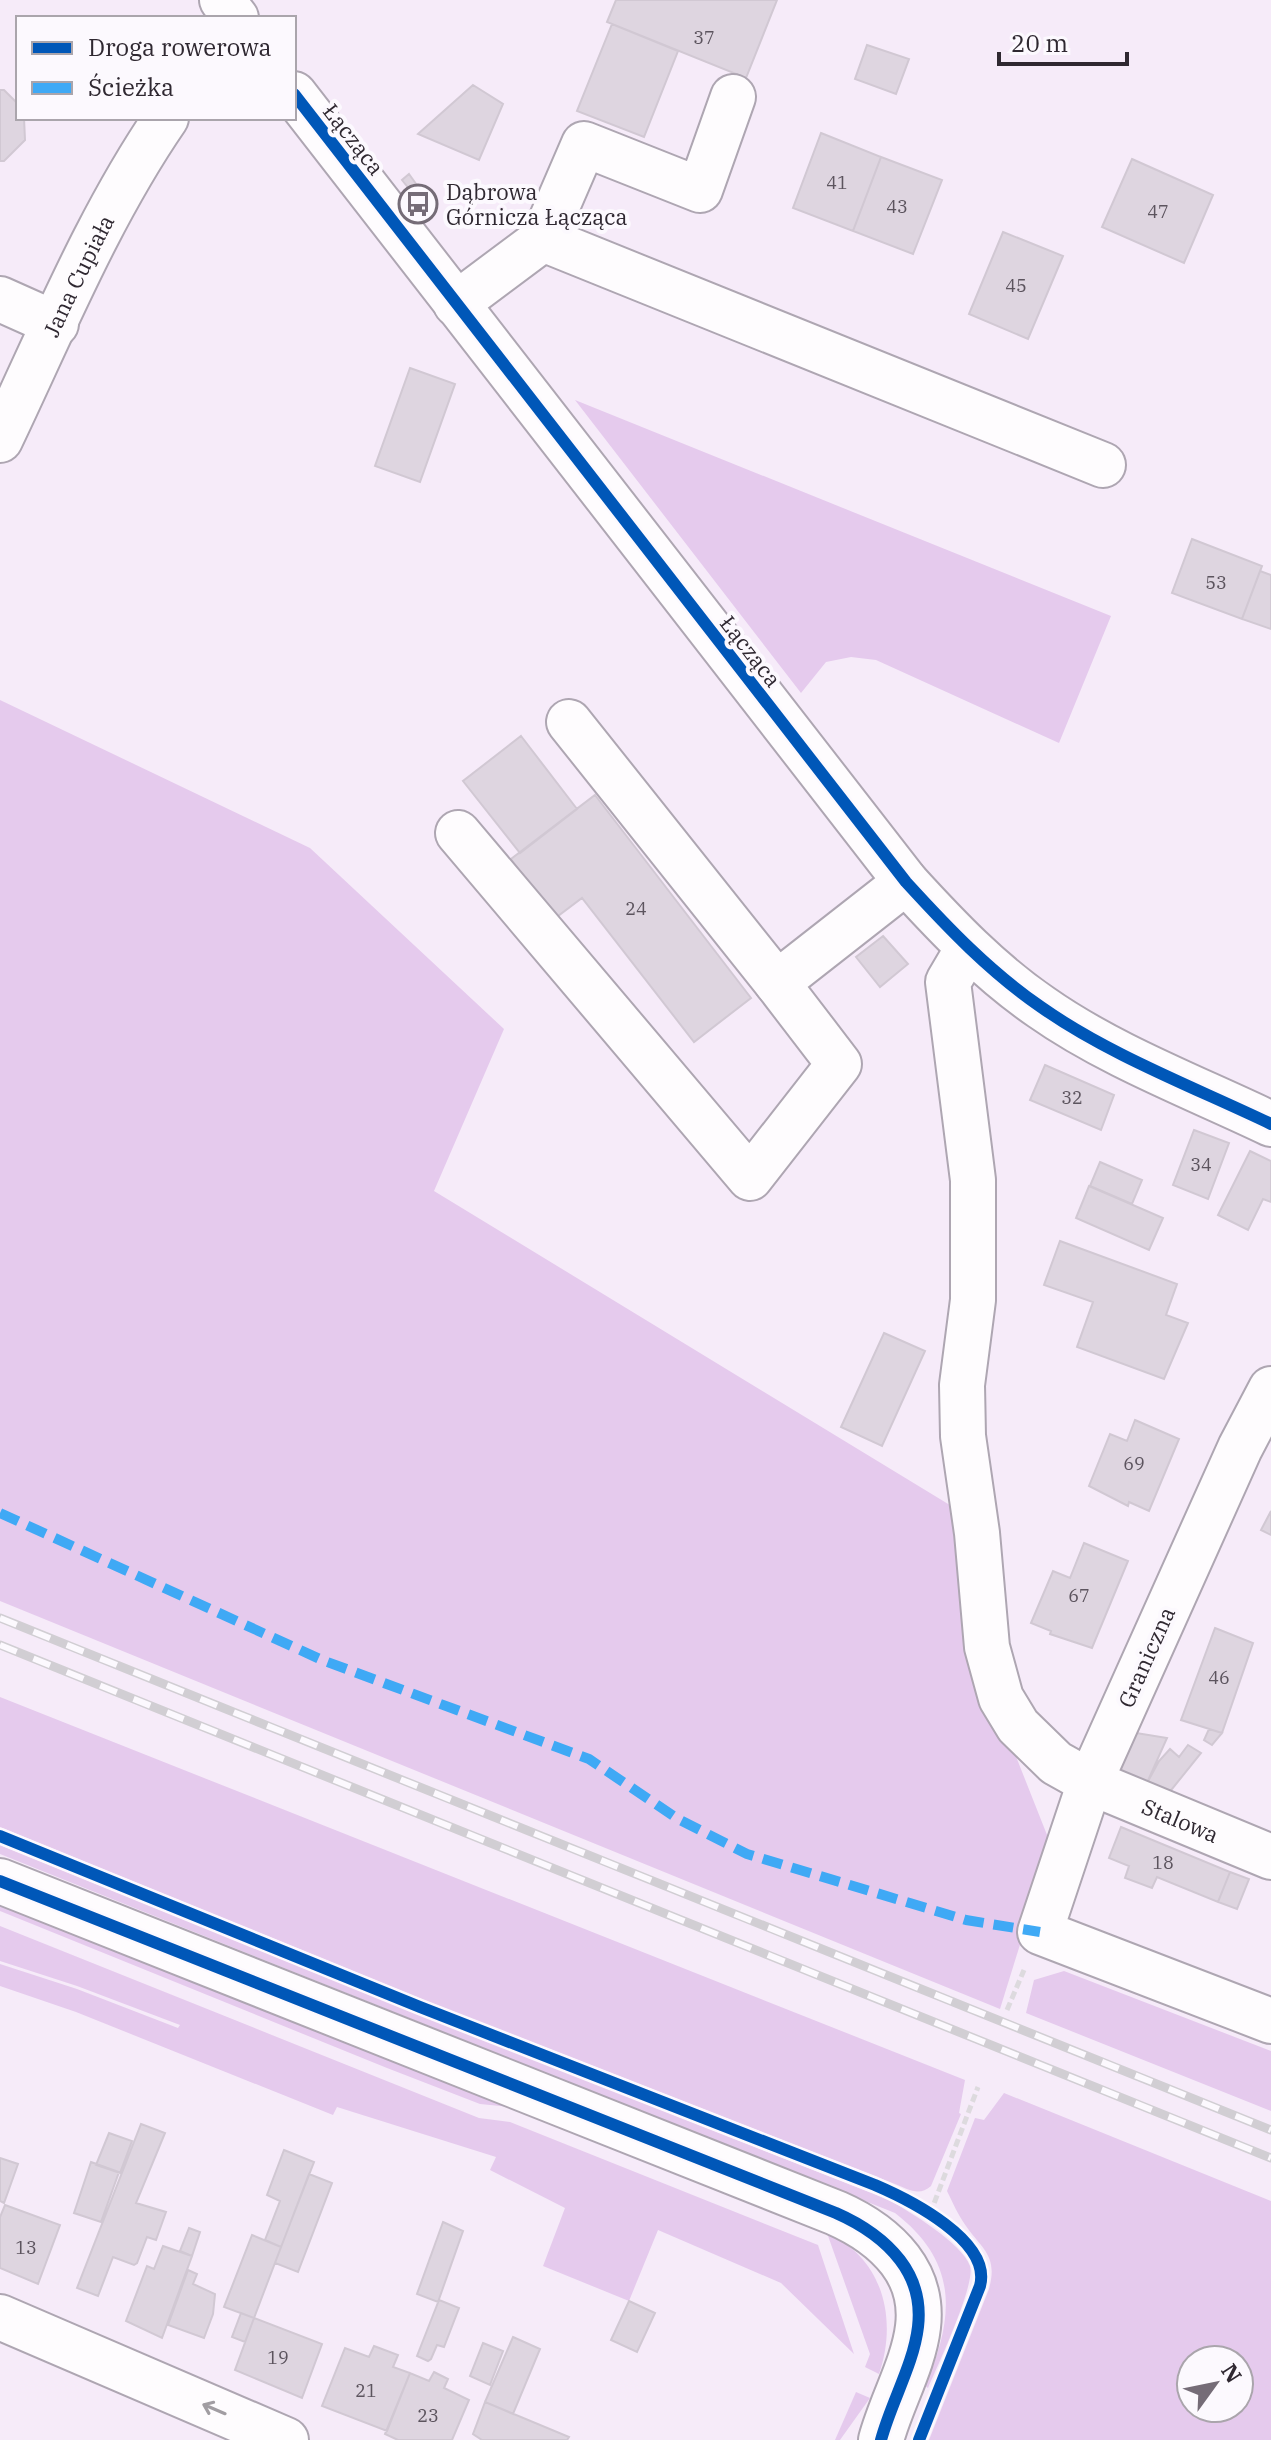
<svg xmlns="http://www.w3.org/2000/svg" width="1271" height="2440" font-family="'IBM Plex Serif',serif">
  <rect width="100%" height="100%" fill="#f6ebf9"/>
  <path fill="#e5caed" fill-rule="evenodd" d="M575,400L1111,616L1059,743L876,660L851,657L826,662L801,693Z
    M0,700L310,848L504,1029L434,1191L958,1510L969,1667L1015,1754L1051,1845L1000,2009L0,1601Z
    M0,1697L965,2080L959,2113L961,2114L931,2186C919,2197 908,2189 895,2184L429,2002L0,1827Z
    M0,1845L313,1972L889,2200C910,2212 962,2243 970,2266C976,2284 937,2367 928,2388L925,2386C954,2319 960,2263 895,2213L0,1854Z
    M0,1904L390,2061L510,2107L480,2104L387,2068L0,1911Z
    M0,1926L479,2118L510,2122L818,2245L854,2354L781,2283L658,2230L629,2301L543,2266L565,2208L490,2170L496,2157L337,2107L333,2115L76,2012L0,1986V1964L77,1989L178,2028L180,2025L77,1986L0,1961Z
    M1064,1971L1271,2051V2111L1026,2013L1034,1980Z
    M1004,2093L1271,2201V2440H929L989,2289C998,2256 983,2250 966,2226C958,2215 953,2203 947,2191L975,2118L984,2120ZM1191,2360H1239V2408H1191Z
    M827,2233C883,2258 898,2319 879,2374L865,2367L870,2354Z
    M856,2392L870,2398L840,2440H835Z"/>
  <path fill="#ded5e0" stroke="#d1c8d3" stroke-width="2" d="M616,0H777L746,78L607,22Z
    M612,24L678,51L644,137L577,111Z
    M867,45L909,59L896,94L855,79Z
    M473,85L503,104L479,160L418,134Z
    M0,90H4L18,104V118H24L25,140L4,161H0Z
    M821,133L881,157L853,231L793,208Z
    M881,157L942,180L913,254L853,231Z
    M1132,159L1213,195L1184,263L1102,227Z
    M409,174L424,195L418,200L402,180Z
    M1003,232L1063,256L1028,339L969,314Z
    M410,368L455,384L420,482L375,466Z
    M1192,539L1262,566L1242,619L1172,593Z
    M1260,571L1271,575V629L1242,619Z
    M521,736L577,809L520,853L463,781Z
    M595,795L751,998L694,1042L582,898L554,919L511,859Z
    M883,936L908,964L880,987L856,957Z
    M1045,1065L1114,1095L1101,1130L1030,1100Z
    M1194,1130L1229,1143L1208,1199L1173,1185Z
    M1250,1151L1271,1161V1202L1263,1199L1248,1230L1218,1215Z
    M1100,1162L1142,1180L1132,1204L1090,1186Z
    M1089,1186L1163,1218L1149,1250L1076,1218Z
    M1060,1241L1177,1284L1166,1315L1188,1323L1164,1379L1077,1347L1093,1302L1044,1285Z
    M884,1333L925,1351L882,1446L841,1427Z
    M1135,1420L1179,1439L1149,1511L1129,1502L1128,1506L1089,1486L1110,1434L1127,1441Z
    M1271,1511V1535L1261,1530Z
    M1084,1543L1128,1561L1092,1648L1050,1634L1051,1631L1031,1623L1053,1571L1070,1578Z
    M1215,1628L1253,1643L1222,1733L1181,1720Z
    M1209,1729L1222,1733L1212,1745L1204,1740Z
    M1130,1732L1167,1738L1146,1785L1114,1773Z
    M1188,1745L1201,1753L1168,1794L1146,1785L1159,1761L1170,1749L1179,1757Z
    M1121,1827L1230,1872L1218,1902L1157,1877L1152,1888L1125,1878L1129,1866L1109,1858Z
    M1230,1872L1249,1879L1237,1909L1218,1902Z
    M141,2124L165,2133L136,2203L166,2212L156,2240L147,2237L137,2263L134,2265L113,2257L98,2296L77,2288Z
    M109,2133L132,2141L120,2173L96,2165Z
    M284,2150L314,2162L281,2247L265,2240L280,2201L267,2195Z
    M0,2158L18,2164L4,2203L0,2201Z
    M91,2162L119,2172L101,2222L74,2213Z
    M309,2174L332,2183L298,2272L275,2263Z
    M5,2205L60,2225L38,2284L0,2268V2217Z
    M443,2222L463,2231L438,2302L417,2294Z
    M189,2228L200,2232L192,2256L180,2251Z
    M252,2235L281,2247L254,2318L224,2307Z
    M163,2246L192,2256L162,2338L126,2321L147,2266L154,2269Z
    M188,2270L197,2274L193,2284L215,2294L213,2314L204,2338L168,2325Z
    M439,2300L459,2308L444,2347L437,2345L431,2359L428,2361L417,2356Z
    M629,2301L655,2313L637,2352L611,2340Z
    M241,2313L254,2318L245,2342L232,2337Z
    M254,2318L322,2344L302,2398L235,2370Z
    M513,2337L540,2349L513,2414L485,2402Z
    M483,2343L503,2351L490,2385L470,2376Z
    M374,2346L398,2355L393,2367L410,2373L387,2431L322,2406L345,2348L369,2357Z
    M434,2372L448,2379L444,2388L469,2400L452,2440H398L385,2434L410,2373L429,2381Z
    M485,2402L569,2437L567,2440H482L473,2434Z"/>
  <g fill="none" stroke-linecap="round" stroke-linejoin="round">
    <g stroke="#aea6b2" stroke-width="48">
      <g id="minor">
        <path d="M222,0L236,18"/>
        <path d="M294,94L906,882C948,928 990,972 1041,1007C1109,1055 1196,1088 1271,1124"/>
        <path d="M543,239L584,144L700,190L733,97"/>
        <path d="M0,299L56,324"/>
        <path d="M456,304L543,239L1103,465"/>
        <path id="s1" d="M0,440C52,331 98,217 166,118"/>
        <path d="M569,722L777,983"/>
        <path d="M458,833L750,1178L839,1064L777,983L906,882"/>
        <path id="s2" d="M968,948L948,982L973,1180V1300L962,1385L963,1436L977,1533L987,1647L1001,1698L1018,1726L1056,1763L1090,1782L1271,1857"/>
        <path d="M1271,1389L1240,1448L1090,1782L1040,1932L1271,2021"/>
        <path d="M0,1881L836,2213C861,2224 883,2238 900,2260C945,2319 897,2380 881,2440"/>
        <path d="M0,2317L286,2440"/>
      </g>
    </g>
    <path stroke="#dddade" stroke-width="5" stroke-dasharray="8 4" stroke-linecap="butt" d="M1007,2010L1024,1970
      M930,2214L978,2087"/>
    <use href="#minor" stroke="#fefcfe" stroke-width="44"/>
    <g stroke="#d1ced3" stroke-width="9">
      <path id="rail" d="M0,1618L1271,2130
        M0,1645L1271,2158"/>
    </g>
    <use href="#rail" stroke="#fcf9fe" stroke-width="6" stroke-dasharray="18" stroke-linecap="butt"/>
    <path stroke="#3fa9f5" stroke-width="10" stroke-dasharray="20 10" stroke-linecap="butt" d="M0,1513L322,1660L589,1759L678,1819L747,1854L966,1920L1040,1932"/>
    <g stroke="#fcf9fe" stroke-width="17">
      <path id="cycleway" d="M294,94L906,882C948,928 990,972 1041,1007C1109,1055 1196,1088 1271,1124
        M0,1836L420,2007L875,2185C910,2200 992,2241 980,2286L919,2440
        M0,1881L836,2213C861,2224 883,2238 900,2260C945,2319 897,2380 881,2440"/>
    </g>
    <use href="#cycleway" stroke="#0057b8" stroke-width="12"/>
  </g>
  <defs><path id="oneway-shaft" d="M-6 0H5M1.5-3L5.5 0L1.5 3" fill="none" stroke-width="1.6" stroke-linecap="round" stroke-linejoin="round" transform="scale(2)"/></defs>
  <use stroke="#a19da2" href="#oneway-shaft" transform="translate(214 2409) rotate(-157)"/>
  <defs>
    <g id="bus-ring" transform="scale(2)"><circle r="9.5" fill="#fcf9fe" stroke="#756c77" stroke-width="1.5"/><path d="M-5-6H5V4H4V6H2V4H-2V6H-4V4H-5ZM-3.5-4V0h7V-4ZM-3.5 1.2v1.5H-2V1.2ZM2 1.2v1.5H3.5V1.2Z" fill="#756c77"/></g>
  </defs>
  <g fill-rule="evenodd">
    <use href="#bus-ring" x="418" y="204"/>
  </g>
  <g text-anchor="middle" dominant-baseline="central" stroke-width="8" stroke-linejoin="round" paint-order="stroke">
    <g font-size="18" fill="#5c545e">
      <text x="704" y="37">37</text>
      <text x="837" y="182">41</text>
      <text x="897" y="206">43</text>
      <text x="1158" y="211">47</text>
      <text x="1016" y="285">45</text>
      <text x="1216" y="582">53</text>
      <text x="636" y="908">24</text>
      <text x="1072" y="1097">32</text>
      <text x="1201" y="1164">34</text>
      <text x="1134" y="1463">69</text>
      <text x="1079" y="1595">67</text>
      <text x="1219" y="1677">46</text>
      <text x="1163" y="1862">18</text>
      <text x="26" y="2247">13</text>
      <text x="278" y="2357">19</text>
      <text x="366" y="2390">21</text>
      <text x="428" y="2415">23</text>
    </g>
    <g font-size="22" fill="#2f2831" stroke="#fcf9fe">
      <text transform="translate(354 139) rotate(52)">Łącząca</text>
      <text stroke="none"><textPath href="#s1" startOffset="182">Jana Cupiała</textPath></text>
      <text transform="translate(751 651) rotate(52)">Łącząca</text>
      <text transform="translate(1146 1657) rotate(-66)">Graniczna</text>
      <text stroke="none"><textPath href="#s2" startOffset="984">Stalowa</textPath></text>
    </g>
    <g font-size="22" fill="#2f2831" stroke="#fcf9fe" text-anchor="start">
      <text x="446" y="191">Dąbrowa<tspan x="446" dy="25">Górnicza Łącząca</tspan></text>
    </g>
  </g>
  <rect x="16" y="16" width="280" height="104" fill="#fcf9fe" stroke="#aaa5ac" stroke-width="2"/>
  <rect x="32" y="42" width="40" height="12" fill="#0057b8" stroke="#aaa5ac" stroke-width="2"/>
  <text x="88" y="56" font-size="24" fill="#2f2831">Droga rowerowa</text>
  <rect x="32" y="82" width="40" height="12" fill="#3fa9f5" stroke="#aaa5ac" stroke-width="2"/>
  <text x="88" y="96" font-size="24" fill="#2f2831">Ścieżka</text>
  <g transform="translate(1215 2384) rotate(57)"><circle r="38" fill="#fcf9fe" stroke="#aaa5ac" stroke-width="2"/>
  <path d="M0-6L14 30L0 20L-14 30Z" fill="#756c77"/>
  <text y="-12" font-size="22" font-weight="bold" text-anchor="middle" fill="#2f2831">N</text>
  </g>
  <path d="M999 52v12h128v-12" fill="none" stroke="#2f2831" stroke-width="4"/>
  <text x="1011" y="52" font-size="24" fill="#2f2831" stroke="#fcf9fe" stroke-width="6" paint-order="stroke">20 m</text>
</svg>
